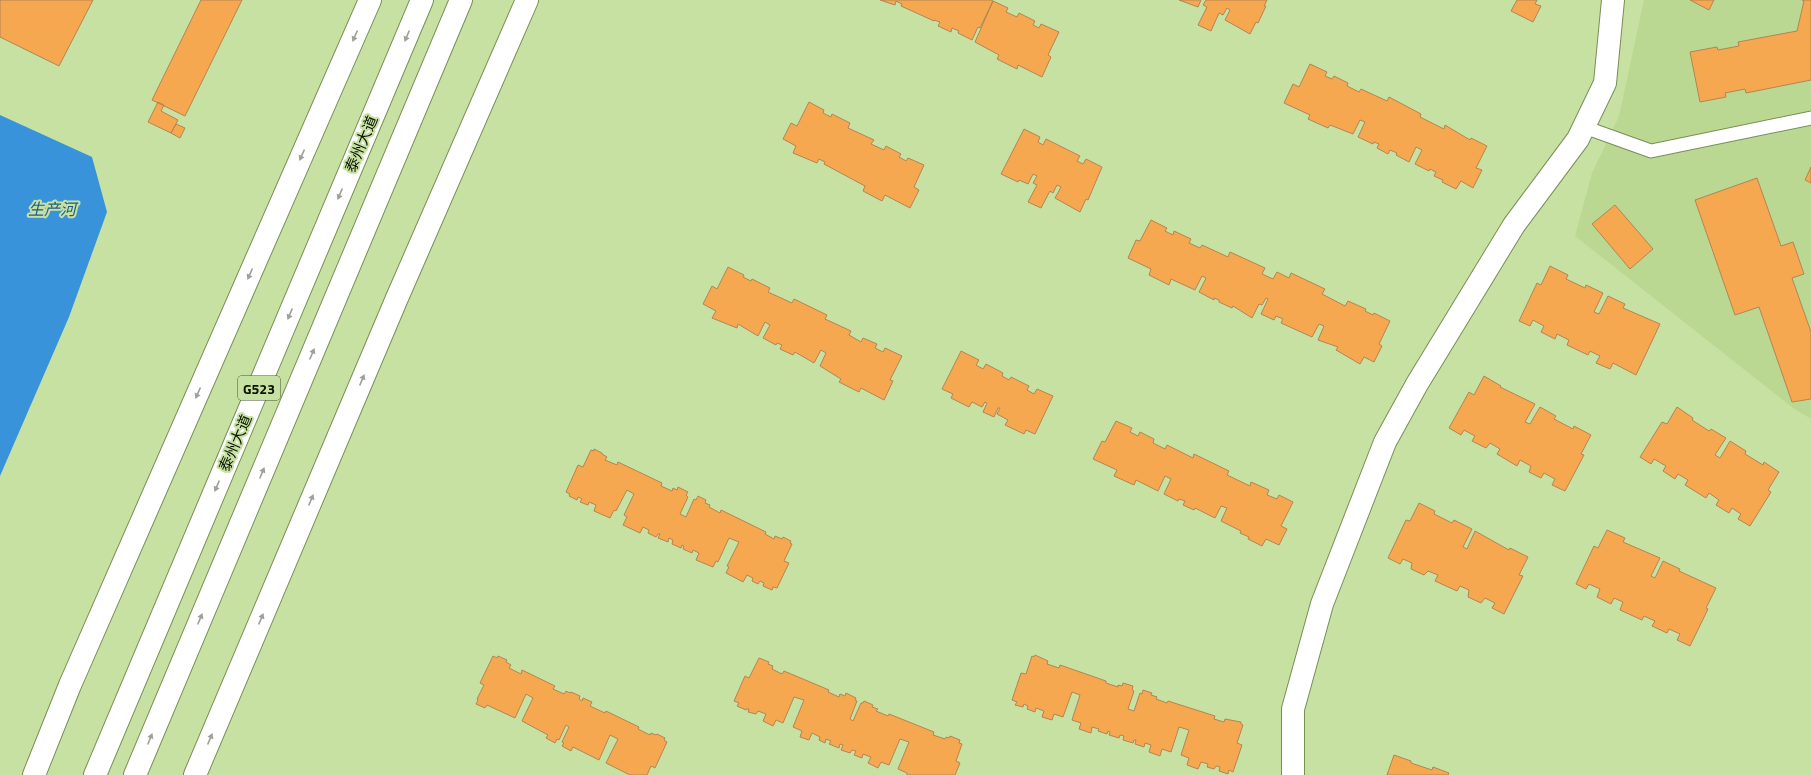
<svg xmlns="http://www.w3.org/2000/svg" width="1811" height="775" font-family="'Titillium Web','Noto Sans SC',sans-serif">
  <rect width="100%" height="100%" fill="#c7e1a3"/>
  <path fill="#bbd893" d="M1644,0H1811V419L1793,408L1575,236L1592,173L1619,116Z"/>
  <path fill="#3893db" d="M0,115L92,157L107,212L69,317L0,476Z"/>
  <path fill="#f6a851" stroke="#b38453" d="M0,0H93L59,66L0,37Z
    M201,0H242L185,116L152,100Z
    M880,0H991L993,1L980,28L978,27L972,40L958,33L959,31L952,28L951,32L938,26L940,22L934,20V21L901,6L902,4L896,1L895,5Z
    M1179,0H1201L1198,7Z
    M1206,0H1267L1264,6H1266L1258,23L1256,22L1250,34L1225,20L1230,10L1227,8L1223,15L1219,13L1211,31L1198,25L1207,7L1203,5Z
    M1517,0H1537L1535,4L1541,6L1533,22L1511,11Z
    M1690,0H1714L1709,10Z
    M1802,0H1811V80L1746,93L1745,89L1725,93L1726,97L1700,102L1690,52L1717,47L1718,50L1739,46L1738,42L1797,31L1804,1Z
    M993,1L1008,8L1006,12L1017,17L1019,13L1035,21L1033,25L1039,28L1041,24L1059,32L1048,55L1051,57L1042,77L1018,65L1017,69L997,59L999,55L975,42Z
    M1310,64L1327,72L1325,76L1332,79L1334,76L1348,83L1347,86L1359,92L1361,89L1387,101L1389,97L1421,114L1420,117L1444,129L1445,125L1470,140L1471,138L1487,146L1476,168L1482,170L1473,188L1461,181L1456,189L1442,182L1443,180L1434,176L1436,172L1430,169L1429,171L1415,164L1422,150L1416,147L1409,162L1396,155L1397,153L1390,150L1388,154L1377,148L1379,144L1374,142L1373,144L1358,137L1365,122L1360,120L1353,134L1330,125L1328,128L1308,119L1310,115L1284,103L1293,84L1299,87Z
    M158,102L164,105L161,111L178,120L171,133L148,122Z
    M809,102L824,110L823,113L831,117L832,114L850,123L848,128L874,140L871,144L884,150L886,146L901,154L899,157L906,161L908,158L924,165L914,187L919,190L910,208L885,195L882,201L863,191L865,186L824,164L825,162L819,159L817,163L793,153L796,146L783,139L791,123L797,126Z
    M176,124L185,128L180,138L171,133Z
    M1024,129L1040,137L1038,142L1043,145L1046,139L1080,156L1077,161L1083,164L1086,159L1102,167L1088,200L1086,199L1080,212L1055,198L1061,187L1057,185L1053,193L1050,191L1041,208L1028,202L1037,185L1033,183L1037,176L1033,174L1028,184L1019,180L1018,182L1001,174Z
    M1811,167V183L1805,180Z
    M1757,178L1781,246L1793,242L1804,274L1792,278L1811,332V399L1792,402L1759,307L1735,315L1695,200Z
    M1615,205L1653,249L1630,269L1592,224Z
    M1151,220L1167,228L1165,231L1173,235L1174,231L1191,239L1189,243L1200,248L1202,245L1228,257L1230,252L1265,268L1262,274L1273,279L1277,272L1289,278L1291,273L1325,289L1322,294L1345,306L1348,301L1366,309L1365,311L1373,315L1374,313L1390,321L1379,344L1382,346L1374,362L1364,357L1360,364L1336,350L1338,347L1318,340L1324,326L1319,324L1312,337L1281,323L1283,319L1276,316L1274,320L1261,314L1268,299L1266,298L1262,305L1259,304L1252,318L1233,306L1232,308L1219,302V300L1214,298V300L1199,292L1206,278L1202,276L1195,290L1171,279L1169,285L1149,275L1151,269L1128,258L1136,240L1140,241Z
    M1550,266L1568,275L1566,279L1585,288L1586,285L1603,293L1594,312L1599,314L1608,296L1625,304L1623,308L1660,324L1636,375L1613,363L1610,369L1596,363L1600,356L1590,351L1588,355L1567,345L1569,340L1557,334L1555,339L1541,332L1544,326L1533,320L1530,326L1519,321L1537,283L1541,285Z
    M728,267L744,275L743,277L751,281L752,279L770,288L768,292L792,303L794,299L827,315L825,319L851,331L849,335L861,342L863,338L877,344L875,348L883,352L885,348L902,356L890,380L893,381L884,400L861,388L859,392L839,382L841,379L820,366L826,353L821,350L814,363L795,352L793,355L780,349L782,345L777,343L776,345L763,338L770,325L765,322L758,336L738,324L737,328L712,318L716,311L703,304L712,286L717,289Z
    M961,351L979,360L976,365L983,369L986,364L1003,373L1002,376L1009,380L1011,377L1029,386L1027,390L1034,394L1037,389L1053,396L1035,434L1026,430L1024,434L1005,425L1008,420L997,414L1000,408H998L994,417L983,412L987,403L985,402L982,407L972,402L969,407L951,398L953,394L942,389Z
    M1484,376L1501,386L1500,387L1535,404L1525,422L1530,424L1540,407L1556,416L1554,419L1573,429L1574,426L1591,435L1581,454L1584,455L1565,491L1552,485L1555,479L1544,473L1541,478L1529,472L1531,466L1520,460L1517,466L1497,454L1500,449L1490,443L1486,448L1472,441L1475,436L1464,430L1461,435L1449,428L1469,392L1474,395Z
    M1677,407L1693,418L1692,420L1709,431L1711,429L1726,438L1715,455L1720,458L1730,441L1746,451L1745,454L1763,465L1764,462L1779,472L1768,490L1771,492L1750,526L1738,519L1741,514L1732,508L1729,513L1716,505L1719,500L1709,493L1706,498L1685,485L1688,480L1678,474L1675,479L1663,471L1666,466L1654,459L1651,464L1640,457L1662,422L1667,424Z
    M1116,421L1132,428L1130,432L1138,436L1140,432L1154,439L1153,443L1165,449L1167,445L1193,458L1194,454L1229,471L1227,475L1250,486L1251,482L1269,490L1267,495L1277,499L1279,495L1293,502L1281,526L1287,529L1279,545L1266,539L1262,546L1248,539L1249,537L1240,533L1241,531L1221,521L1227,508L1221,506L1215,518L1195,508L1194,510L1183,505L1185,501L1179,499L1178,501L1164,494L1171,479L1165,476L1158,491L1136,480L1134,485L1114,476L1117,470L1093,459L1102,441L1105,442Z
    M594,449L602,453V454L607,457L605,460L617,465L618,462L662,483L661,486L672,491L673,488L677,490L678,487L688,492L686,495L688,497L680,514L686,517L694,499L696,500L698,496L706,500L705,503L710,505L709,507L720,513L721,510L766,532L765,534L774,539L775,536L782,539L783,537L791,541L790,543L792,544L784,561L789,563L777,588L773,587L772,590L763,586L764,583L760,581L758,584L752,581L753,578L747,575L743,582L726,573L729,567L727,566L739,542L729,538L718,562L716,561L713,567L696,560L699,553L693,550L692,553L683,549L684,546L682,545L681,548L672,544L673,540L669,538L668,542L658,538L660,534H658L656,537L648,533L649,530L643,527L640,533L623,525L627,517L624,515L634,494L627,490L616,511L614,510L610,518L594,511L596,505L589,502L588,505L580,502L582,499L578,497L577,500L569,496L570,494L566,492L578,465L583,467L591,450L594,451Z
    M1419,503L1435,511L1434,514L1452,523L1454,520L1472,529L1463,547L1467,549L1475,531L1509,550L1510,548L1528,557L1519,575L1523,576L1504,614L1492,608L1495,603L1485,598L1481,603L1468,597L1469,590L1460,586L1457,591L1435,581L1438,575L1428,571L1424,575L1411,569L1412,563L1403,559L1400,564L1388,558L1406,520L1410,521Z
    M1607,530L1625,538L1623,542L1660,558L1651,576L1655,578L1663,561L1680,569L1679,571L1716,588L1706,608L1708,609L1690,646L1677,640L1680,634L1669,629L1667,633L1652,626L1655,621L1644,616L1642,620L1620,610L1623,602L1614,598L1611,604L1597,597L1600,589L1589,584L1586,589L1576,584L1594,546L1598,548Z
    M1035,655L1048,661L1047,664L1059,668L1060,665L1106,681V683L1118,687V685L1122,686L1123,683L1133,686L1132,690L1134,691L1128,709L1134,711L1140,693L1142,694L1143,690L1152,693L1151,695L1157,697L1156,699L1167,703L1168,701L1215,716L1214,719L1224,722L1225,719L1241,722V724L1243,725L1237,743L1242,745L1233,772L1229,770L1228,774L1219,771L1220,767L1216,766L1214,769L1207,767L1208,764L1201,762L1198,769L1187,765L1189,758L1181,755L1189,730L1179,727L1171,752L1162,749L1160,756L1149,752L1151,745L1145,743L1144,747L1135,744L1136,740H1134L1133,743L1123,740L1124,736L1120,735L1119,738L1109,735L1110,732L1108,731L1107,734L1098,731L1099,729L1092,727L1091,733L1079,729L1081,723L1072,720L1080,695L1072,692L1063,717L1054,714L1052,720L1042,717L1044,711L1036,708L1035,712L1027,709L1028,706L1024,704L1023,707L1015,705L1017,702L1012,700L1021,673L1026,674L1032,656L1034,657Z
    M493,656L497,658L498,656L507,660L506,662L511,665L509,668L521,674L522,670L555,686L553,689L564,694L566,691L570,693L571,692L580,696L579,699L582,701L583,698L592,702L590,706L605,713L606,711L639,727L638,729L650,735L651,733L656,735L657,734L665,738L664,740L667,742L655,768L651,766L647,775H630L606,763L618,739L610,735L599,760L573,747L571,751L562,746L564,743L562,742L569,727L566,725L559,740L557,739L555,743L546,738L548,735L522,721L533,698L526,694L515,718L487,705L485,708L476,704L478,700L477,699L484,685L480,683Z
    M759,658L769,662L768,664L773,666L772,669L782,674L784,671L829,690L828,692L839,697L840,694L845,696L846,693L856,698L855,700L857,701L850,719L853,721L861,703H863L864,701L873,705L872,707L878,709L876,711L888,716L889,714L934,732L933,735L945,739L946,737L949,738L950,736L960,740L959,743L962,744L956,761L960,763L955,775H907V773L898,769L909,742L900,739L889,765L881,762L878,768L868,763L871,757L863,754L862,758L854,755L856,751L852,750L850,753L841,750L843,745L840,744L839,748L829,744L831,741L826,739L825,743L819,740L820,737L812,733L809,740L800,737L802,731L793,727L804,700L794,697L783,723L776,720L773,726L763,721L766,714L758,711L756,714L748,712L749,709H746V710L737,706L739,703L734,701L745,676L749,678Z
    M1394,755L1411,761V763L1432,770L1433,767L1449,773L1448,775H1387Z"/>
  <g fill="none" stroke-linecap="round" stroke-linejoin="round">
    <g stroke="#788f54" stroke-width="15">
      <path id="lane" d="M1584,127L1651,151L1811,118"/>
    </g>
    <g stroke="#788f54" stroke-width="24">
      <path id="street" d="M34,775L70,685L370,0
        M195,775L397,298L527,0"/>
    </g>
    <g stroke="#788f54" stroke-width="24">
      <path id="secondary" d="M1293,775V709L1322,604L1385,442L1417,384L1514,225L1578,139L1605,83L1613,0"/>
    </g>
    <g stroke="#788f54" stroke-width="24">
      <path id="highway" d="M95,775L422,0
        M135,775L461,0"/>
    </g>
    <use href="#lane" stroke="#fff" stroke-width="13"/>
    <use href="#street" stroke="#fff" stroke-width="22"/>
    <use href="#secondary" stroke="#fff" stroke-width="22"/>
    <use href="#highway" stroke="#fff" stroke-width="22"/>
  </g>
  <defs><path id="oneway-solid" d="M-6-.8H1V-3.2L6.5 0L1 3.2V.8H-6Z"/></defs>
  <g fill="#9da199">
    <use href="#oneway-solid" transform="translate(355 36) rotate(114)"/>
    <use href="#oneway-solid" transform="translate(407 36) rotate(113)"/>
    <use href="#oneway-solid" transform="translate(302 155) rotate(114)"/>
    <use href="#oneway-solid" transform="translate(340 194) rotate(113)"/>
    <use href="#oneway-solid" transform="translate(250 274) rotate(114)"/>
    <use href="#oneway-solid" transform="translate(290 314) rotate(113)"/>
    <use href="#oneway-solid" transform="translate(312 354) rotate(-67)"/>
    <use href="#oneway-solid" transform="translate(362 380) rotate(-67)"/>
    <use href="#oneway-solid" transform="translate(198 393) rotate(114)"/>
    <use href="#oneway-solid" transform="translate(262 473) rotate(-67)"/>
    <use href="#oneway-solid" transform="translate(217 486) rotate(113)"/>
    <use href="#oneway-solid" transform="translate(311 500) rotate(-67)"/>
    <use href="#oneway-solid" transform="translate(200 619) rotate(-67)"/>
    <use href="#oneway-solid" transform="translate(261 619) rotate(-67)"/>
    <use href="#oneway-solid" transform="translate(150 739) rotate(-68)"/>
    <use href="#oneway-solid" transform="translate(210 739) rotate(-67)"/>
  </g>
  <g text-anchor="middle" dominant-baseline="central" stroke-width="4" stroke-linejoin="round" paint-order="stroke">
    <rect fill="#c7e1a3" stroke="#435131" stroke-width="1" x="238" y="376" width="42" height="24" rx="3"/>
    <g font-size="14" font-weight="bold" fill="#0b1300">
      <text x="259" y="388">G523</text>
    </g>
    <g font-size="15" fill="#0b1300" stroke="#c7e1a3">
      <text transform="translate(361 144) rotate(-67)">泰州大道</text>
      <text transform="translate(235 443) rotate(-67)">泰州大道</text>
    </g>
    <g font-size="16" font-style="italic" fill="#1c5a8a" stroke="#c7e1a3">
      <text x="52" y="209">生产河</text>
    </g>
  </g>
</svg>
